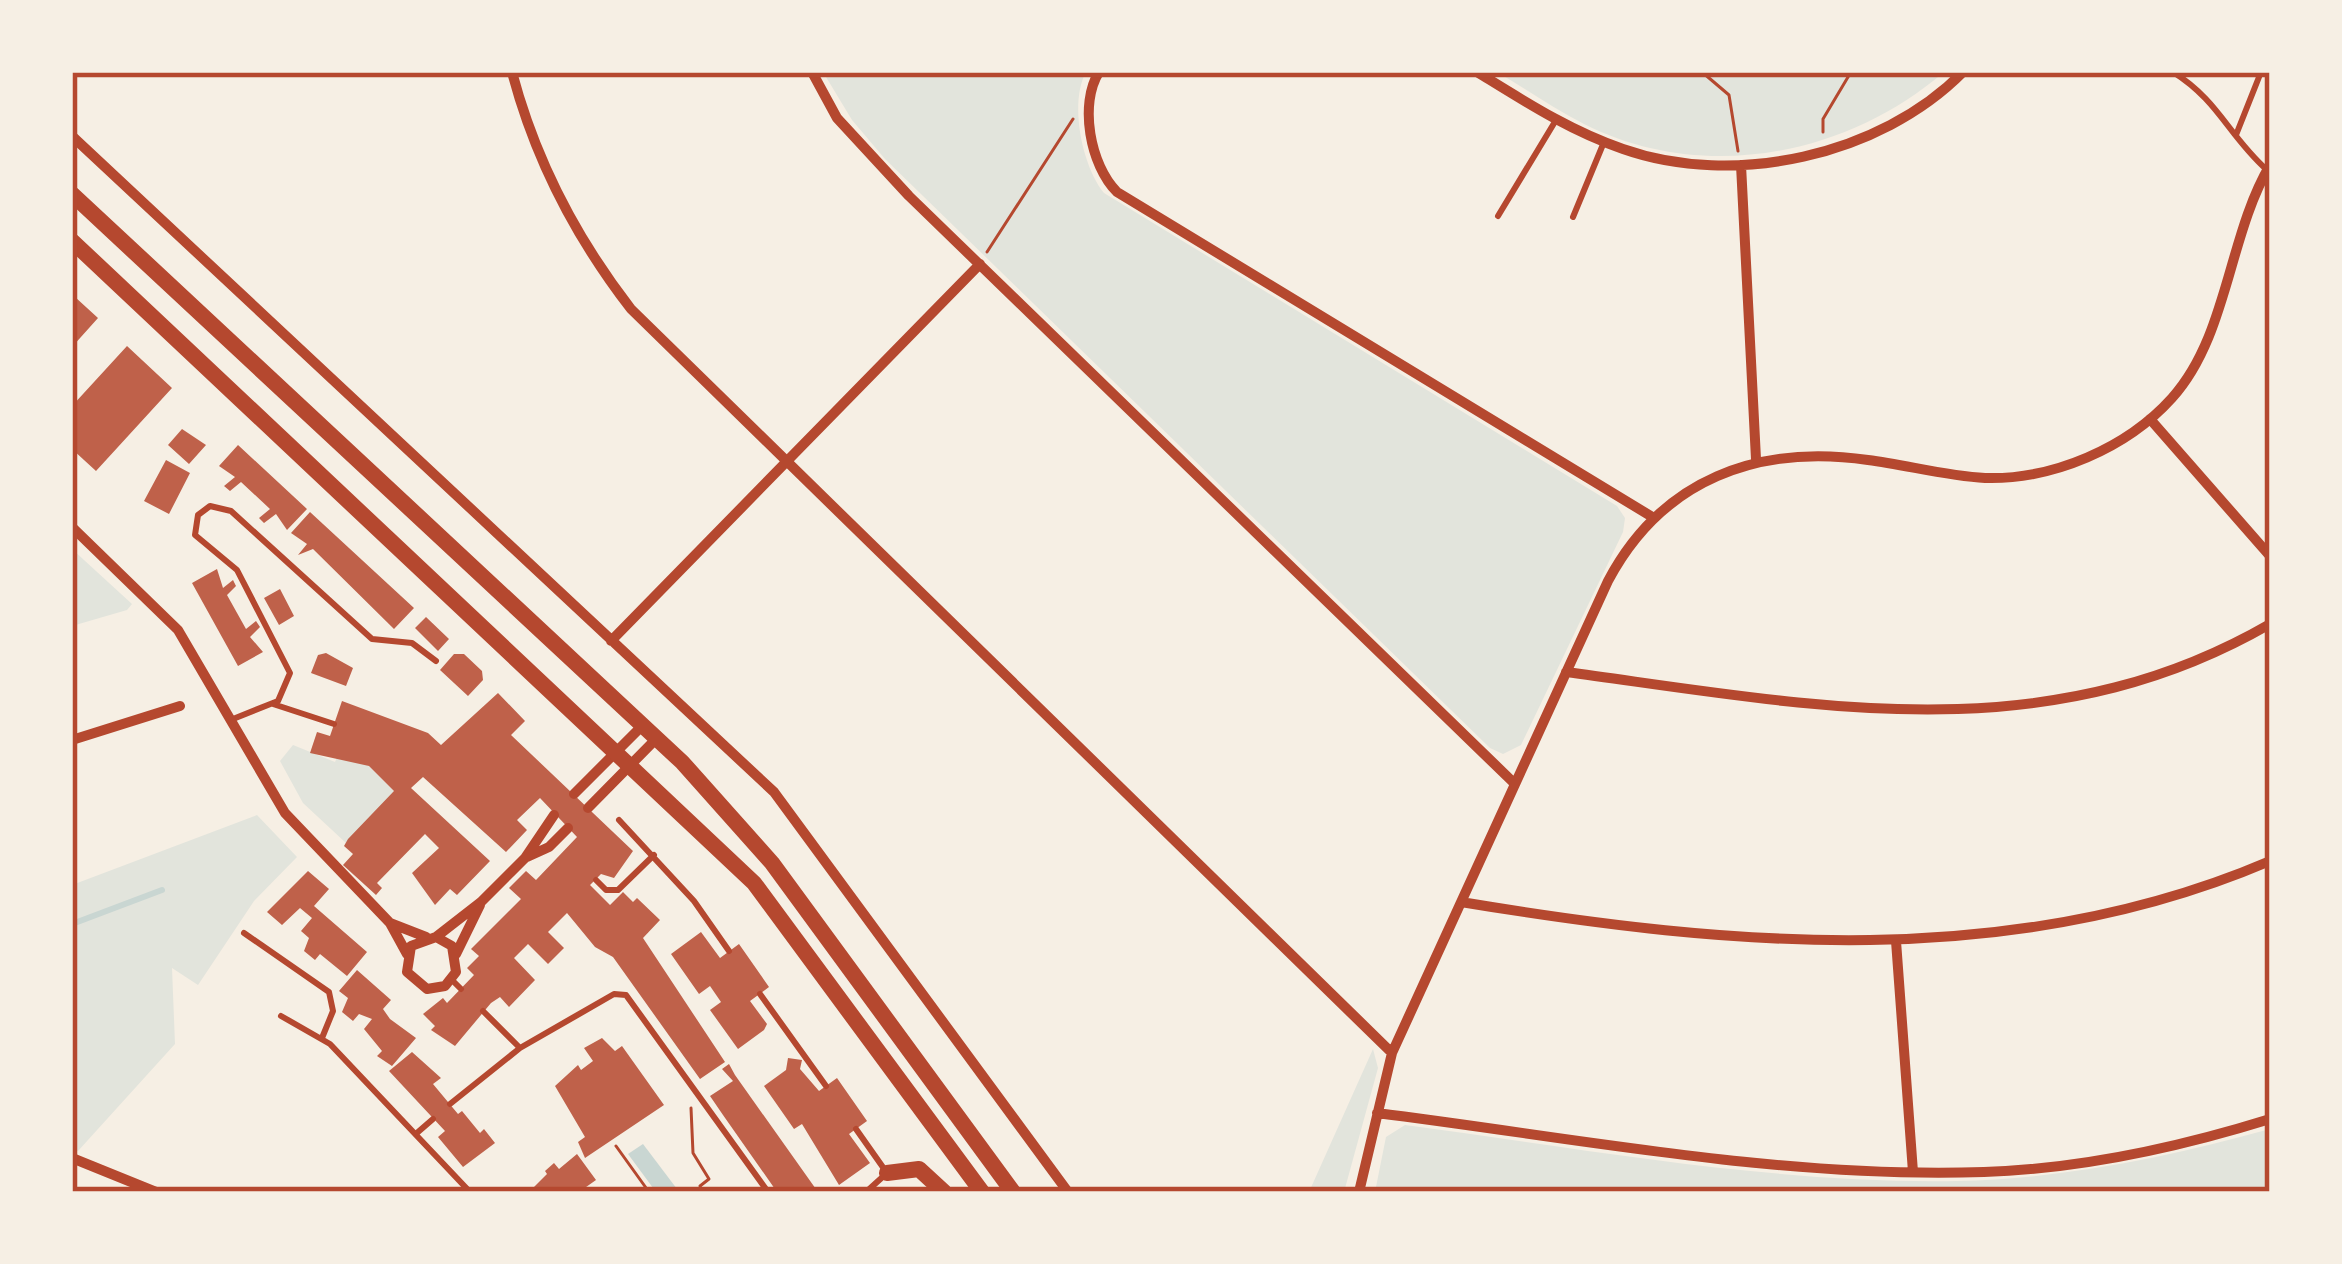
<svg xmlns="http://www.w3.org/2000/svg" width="2342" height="1264" font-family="Rubik,sans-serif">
  <rect width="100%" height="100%" fill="#f6efe4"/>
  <path fill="#e2e4dc" d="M823,72H1086C1069,103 1082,166 1104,193L1617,506L1625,518L1623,532L1521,745L1503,754L1490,748L885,159L852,120Z
    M1497,72H1944C1846,156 1703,184 1584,124C1554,109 1526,89 1497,72Z
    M72,549L132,604L127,610L72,626Z
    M293,745L335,762L338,755L369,766L395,792L346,843L303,803L280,761Z
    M257,815L297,857L254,901L198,985L172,968L175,1044L78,1151L72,1150V885Z
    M1373,1049L1378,1068L1344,1192H1309Z
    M1405,1125C1587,1149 1772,1184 1957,1181C2062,1179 2169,1157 2270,1129V1192H1375L1386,1137Z"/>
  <path fill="#c9d6d2" d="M643,1144L677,1189L656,1192L628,1154Z"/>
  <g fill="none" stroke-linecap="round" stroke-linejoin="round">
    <path stroke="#c9d6d2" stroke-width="6" d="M72,924L162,890"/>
  </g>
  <path fill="#bf614a" d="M75,297L98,318L72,347V300Z
    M127,346L172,388L96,471L72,449V406Z
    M182,429L206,445L189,464L168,445Z
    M238,445L307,509L287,530L276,514L264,523L259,518L270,509L241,482L230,491L224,486L235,477L219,466Z
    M166,460L190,473L169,514L144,501Z
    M310,512L414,608L394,629L313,549L298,555L307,544L291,533Z
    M217,569L223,588L233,580L236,586L227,595L246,629L256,621L260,627L250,637L263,652L238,666L192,583Z
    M280,589L294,616L279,625L264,598Z
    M426,617L449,639L438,651L415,628Z
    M326,653L353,668L346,686L311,673L318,655Z
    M454,654H464L482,671L483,680L468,696L440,670Z
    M498,693L525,721L511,735L633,851L614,878L601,874L590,885L610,905L623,892L633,902L637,898L660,920L643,938L725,1062L700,1079L613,957L595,947L567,913L548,932L564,948L548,964L528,944L514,958L535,980L509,1007L500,997L491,1003L455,1046L431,1030L435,1026L423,1014L443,998L447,1003L474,975L467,968L479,956L471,949L521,899L509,888L526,871L536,880L577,837L540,798L517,820L527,830L506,852L423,777L411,788L490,861L457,895L450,889L435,905L412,873L439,848L425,834L377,883L382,888L376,895L343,865L353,854L344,846L348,839L394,791L369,766L310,753L317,732L330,736L342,701L428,733L441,745Z
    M308,871L329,889L314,906L367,952L347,976L320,954L315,960L304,951L309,938L301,931L312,918L300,908L282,925L267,912Z
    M701,932L720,958L739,944L769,987L750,1001L767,1024L764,1030L738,1049L710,1010L721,1002L710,986L699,994L671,954Z
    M357,970L391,1000L383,1009L390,1019L416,1038L392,1066L377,1056L382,1051L364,1029L372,1019L359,1014L353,1021L342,1012L348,998L339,991Z
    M602,1038L615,1051L622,1046L664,1105L585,1158L578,1142L585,1137L555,1086L578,1065L581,1070L593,1061L584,1048Z
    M412,1052L441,1078L433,1084L458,1114L462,1111L480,1133L484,1129L495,1143L463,1167L438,1137L445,1131L389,1071Z
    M788,1058L802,1060L800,1069L819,1091L837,1078L867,1121L849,1134L870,1163L839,1185L802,1124L794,1129L764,1086L786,1070Z
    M729,1064L735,1075L818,1192H777L723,1115L710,1096L733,1081L722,1069Z
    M577,1154L596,1180L579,1192H529L547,1174L545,1171L554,1163L559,1169Z"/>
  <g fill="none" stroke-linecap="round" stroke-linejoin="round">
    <path stroke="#b5482f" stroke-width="3" d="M1702,72L1729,95L1738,151
      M1823,132V119L1851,72
      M987,252L1073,119
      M691,1108L693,1153L709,1179L700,1186L702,1192
      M616,1146L649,1192"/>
    <path stroke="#b5482f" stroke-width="6" d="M2173,72C2219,101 2228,135 2267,170
      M2236,135L2261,72
      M1498,216L1556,120
      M1573,217L1604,142
      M273,704L334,724
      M233,719L278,701L290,673L237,570L195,535L198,515L210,506L231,511L372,639L412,643L436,661
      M619,820L694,901L729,951
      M596,880L606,890H618L654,855
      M244,933L329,992L333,1011L322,1038
      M452,980L461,989
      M760,994L826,1086
      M483,1011L520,1048L614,994L626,995L768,1192
      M281,1016L330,1044L470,1192
      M450,1104L520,1048
      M856,1129L887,1173L866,1192
      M418,1132L433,1119"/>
    <path stroke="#b5482f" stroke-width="10" d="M512,72C535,159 576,238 631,309L1392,1053
      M812,72L837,118L909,196L1515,784
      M1099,72C1079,104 1090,165 1117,192L1654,518
      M1477,72C1524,101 1570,131 1623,149C1734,188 1880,156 1963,72
      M72,136L774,792L1068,1192
      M1741,165L1756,459
      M2150,419L2270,556
      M72,527L178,630L285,813L390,923L407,954
      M611,641L980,264
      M1566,672C1811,705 2043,755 2270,624
      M72,740L180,706
      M574,794L643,725
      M588,808L657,738
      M527,857L549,847L568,828
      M1461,902C1732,947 2011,972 2270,861
      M390,923L426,937
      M436,937L452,946L456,972L445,986L427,989L407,972L411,946L436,937L481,902L525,858L554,815
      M1896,941L1913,1172
      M456,954L480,905
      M1377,1113C1577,1138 1782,1179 1984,1172C2079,1169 2180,1147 2270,1119
      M72,1158L156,1192
      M1359,1192L1392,1053L1608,581C1662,479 1758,444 1868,460C1907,465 1946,476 1985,478C2053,480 2127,448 2172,398C2228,336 2228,236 2270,165"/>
    <path stroke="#b5482f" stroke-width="16" d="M72,194L682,762L772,863L1013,1192
      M72,241L754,883L982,1192
      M887,1173L919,1169L944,1192"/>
  </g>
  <rect width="2342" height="1264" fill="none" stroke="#f6efe4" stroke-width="150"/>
  <rect x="75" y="75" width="2192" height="1114" fill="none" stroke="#b5482f" stroke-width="4.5"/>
</svg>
